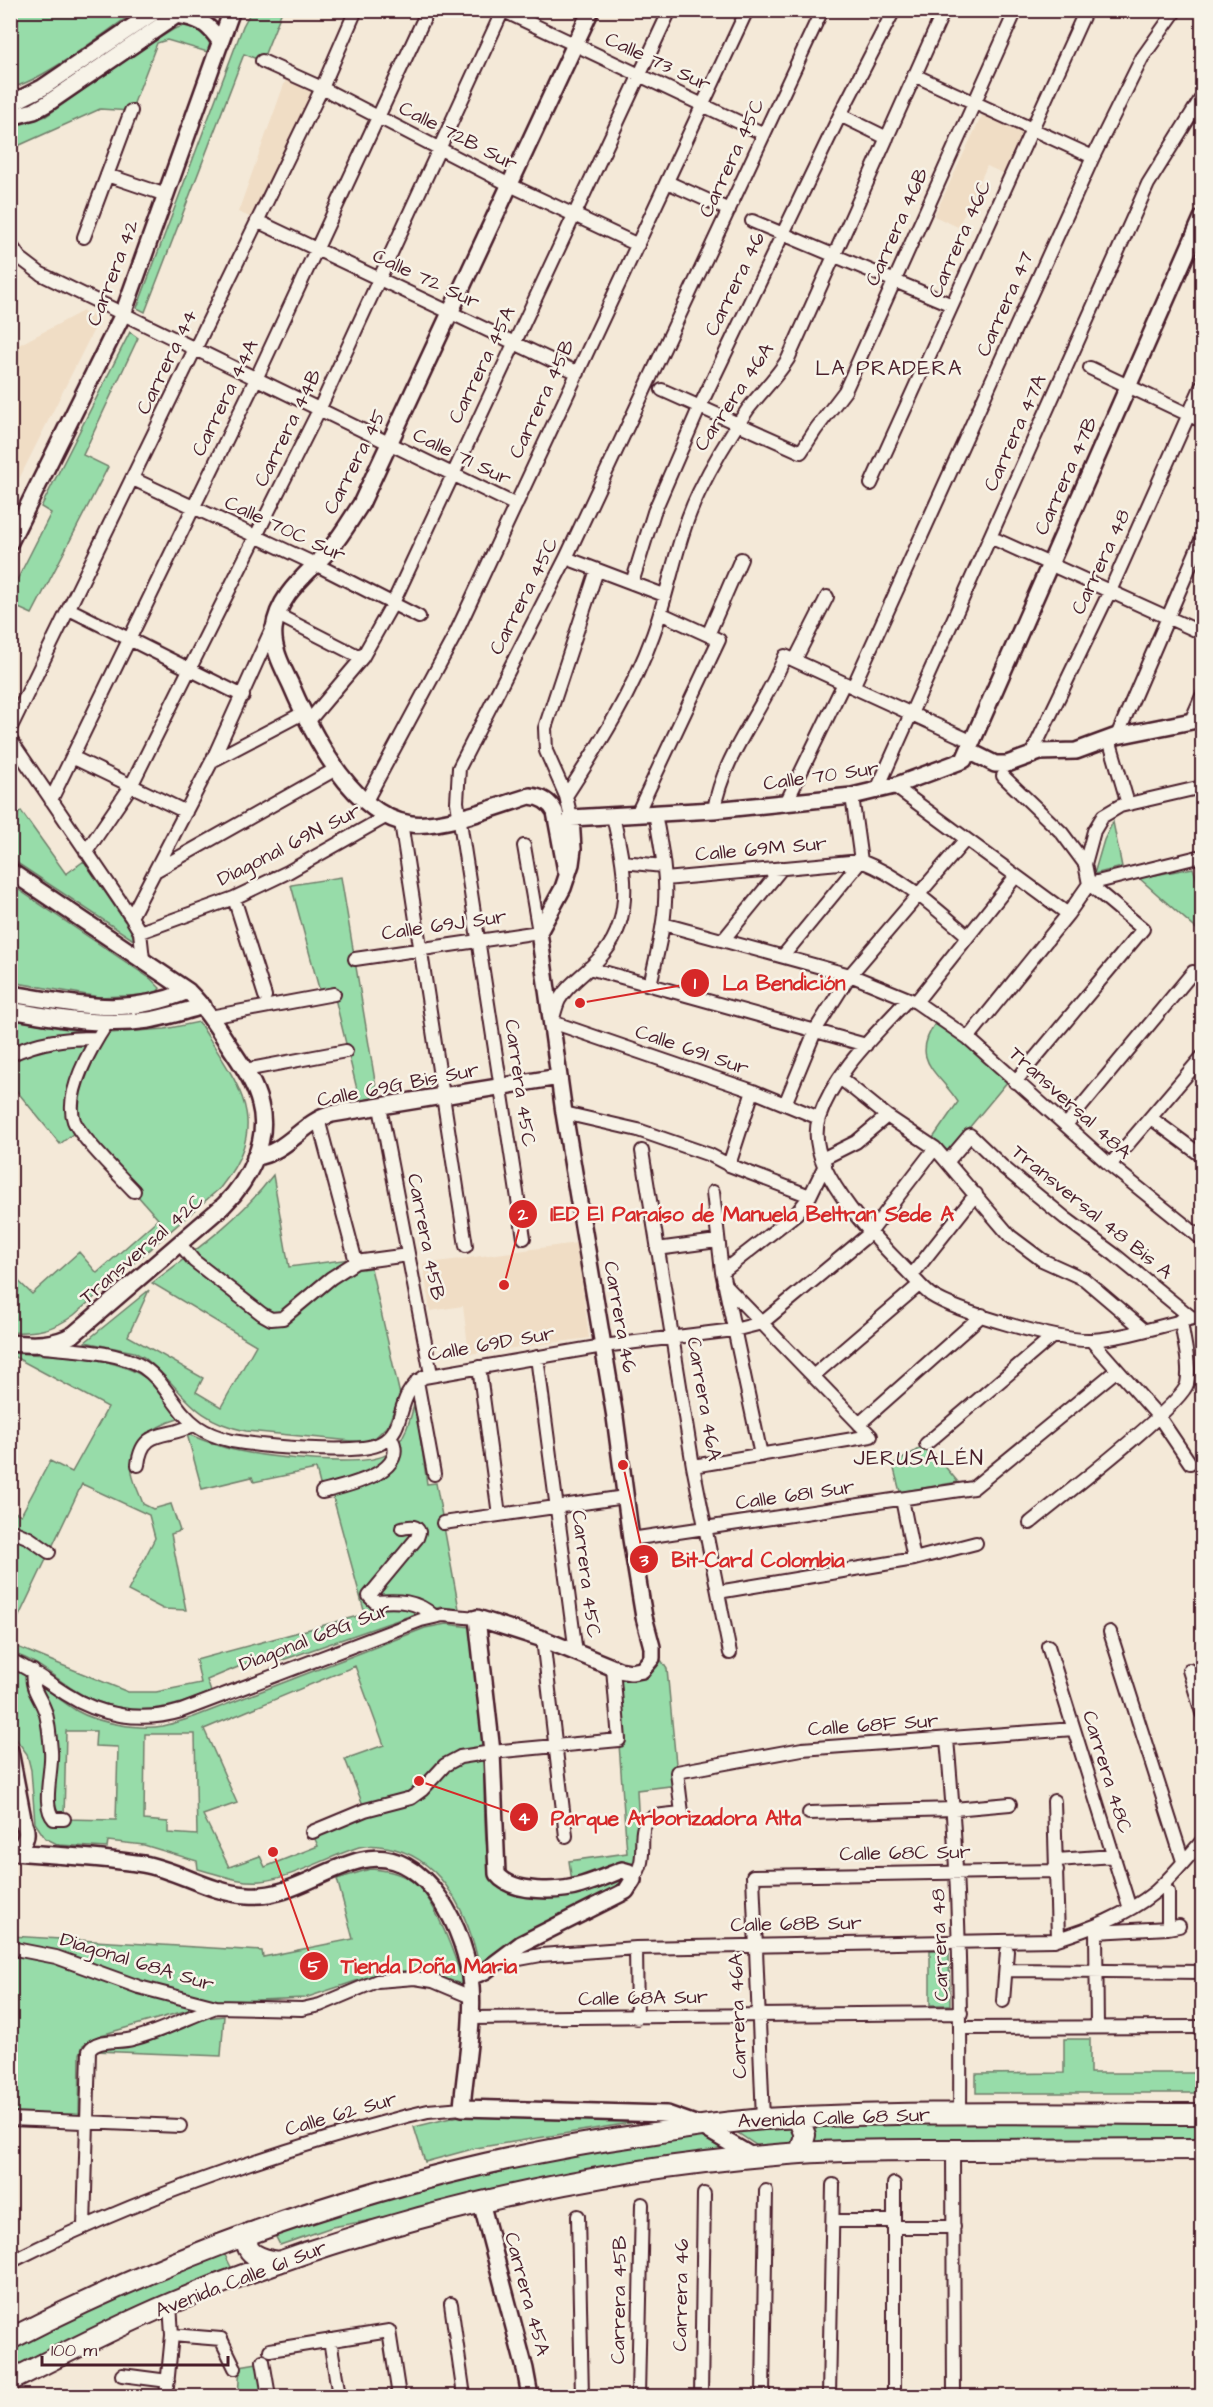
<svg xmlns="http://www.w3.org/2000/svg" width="1213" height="2407" font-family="'Architects Daughter',sans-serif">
  <rect width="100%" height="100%" fill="#f4e9d8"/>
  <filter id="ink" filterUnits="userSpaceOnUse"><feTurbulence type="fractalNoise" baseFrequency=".0167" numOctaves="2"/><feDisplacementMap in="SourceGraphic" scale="12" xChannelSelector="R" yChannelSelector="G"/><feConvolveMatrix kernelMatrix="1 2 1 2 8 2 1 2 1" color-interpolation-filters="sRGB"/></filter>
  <g filter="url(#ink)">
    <path fill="#f0ddc5" d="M286,79L317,91L252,218L238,212Z
      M983,113L1027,134L1007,175L987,166L958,227L934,216Z
      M83,311L99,319L11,495V349Z
      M577,1243L589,1338L469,1354L463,1306L430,1311L423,1264Z"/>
    <path fill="#97dca9" stroke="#707e6a" stroke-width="1.5" fill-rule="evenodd" d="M10,11L11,10L137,11C103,33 48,78 11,88Z
      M255,11H282L262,61L244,54L145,312L137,308L243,26L249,15Z
      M184,26C202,27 210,35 211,53L167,40L157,43L131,111L100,109L11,149L10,128L46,116L145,47L174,29Z
      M130,332L138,338L83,455L108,467L32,614L12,605L11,608V583L15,584L51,513L41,507Z
      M21,811L66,874L84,861L130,929L135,941L11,859V820Z
      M1113,822L1122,867L1094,874L1104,840Z
      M1193,868L1202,894V934L1139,878Z
      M341,877L378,1099L360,1102L334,994L321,996L291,885Z
      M10,884L151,979L160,988L157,993L150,995L99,997L11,982Z
      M11,1019L95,1034L165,1029L199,1022C237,1085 274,1120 220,1188L74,1315C54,1330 35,1333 11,1332L10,1273L32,1294L79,1252L97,1273L158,1219L79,1129L60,1144L11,1084Z
      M936,1022L966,1044L1008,1081L949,1152L933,1138L958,1102C938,1071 909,1061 936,1022Z
      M273,1175L289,1267L350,1259L353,1270L371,1268L400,1395L388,1425L377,1436L363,1442L246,1431C189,1419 185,1390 145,1358L134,1352L85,1342L149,1290L128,1336L203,1378L196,1392L221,1407L256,1345L152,1283C196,1250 240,1219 273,1175Z
      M11,1353C53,1356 121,1353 154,1385C163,1395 171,1408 178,1419C154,1426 129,1442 132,1472C133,1482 140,1494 143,1504L153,1509L171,1504L180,1531L171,1534L186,1610L163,1609L128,1591L155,1538L149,1515L82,1484L11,1633V1510L21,1515L50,1461L72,1472L108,1407L11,1355Z
      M415,1400L427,1484L436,1483L459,1609L441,1607L415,1614L277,1662L274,1652L207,1680L211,1692C164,1713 120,1718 74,1690C52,1676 37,1660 11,1653L10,1644L128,1692H156L201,1683L196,1660L365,1614L331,1490L322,1492L316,1469L254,1482L252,1477L202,1489L187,1434C204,1440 221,1448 239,1451C267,1457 368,1469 389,1453C405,1440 411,1419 415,1400Z
      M926,1444L958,1482L900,1492L893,1465Z
      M446,1624L471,1627C477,1674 481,1721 484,1768C485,1803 482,1856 497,1886L513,1894L564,1895L618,1877L621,1880L618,1887L559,1919L517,1938L479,1965C469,1917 445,1863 395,1849C384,1846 370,1844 359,1847C327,1857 294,1878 260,1881C239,1883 218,1874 198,1869L197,1861L144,1845L108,1841L107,1848L59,1845L45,1838L35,1823L31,1770L27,1754L11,1732L10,1668C36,1678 54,1697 77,1711C98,1723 138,1730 163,1726C173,1724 184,1720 194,1717L425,1628ZM355,1666L384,1745L345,1759L365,1810L312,1832L318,1846L265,1867L260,1856L229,1867L203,1815L237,1803L204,1729ZM66,1731H96L95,1746L118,1747L116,1820L64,1819ZM145,1734H195L197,1835L168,1833V1822L144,1820Z
      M661,1660L667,1669L678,1785L637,1790L640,1846L634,1865L610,1866L572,1882L569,1861L627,1853L614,1676C635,1681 650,1681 661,1660Z
      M370,1869C387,1870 404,1873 418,1886C437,1904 456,1959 464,1985L425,1972L401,1971L374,1975L305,1998L216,2002L101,2035L83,2045L80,2054L79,2120L11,2116V1936L262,1951L263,1957L353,1939L337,1879Z
      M930,1950H949L950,2005H930Z
      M224,2016L221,2056L95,2051L96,2048L135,2044L205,2018Z
      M1064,2039H1090V2073H1202V2093H976V2074L1064,2073Z
      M459,2116L648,2120L476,2148L425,2162L414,2127Z
      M1202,2122V2137L1190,2139L820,2143L759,2147L735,2131L855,2123Z
      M700,2135L726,2150L663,2157L579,2171L476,2193L389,2217L332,2227L280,2245L274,2233L416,2190L522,2164Z
      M223,2251L232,2269C155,2297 83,2334 11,2371V2349L102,2303Z
      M268,2361L274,2396H238L240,2366Z"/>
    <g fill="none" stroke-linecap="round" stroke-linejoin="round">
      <g stroke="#4a1f2b" stroke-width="16">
        <path id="minor" d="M502,10L764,134
          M262,61L322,88L510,185L638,245
          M914,75L1093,157
          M840,115L887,138
          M107,175L166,195
          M667,182L729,210
          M257,221L578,373
          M752,221L952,305
          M84,237L131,111
          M10,244L20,258L41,274L516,505
          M1090,368L1202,421
          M662,390L801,452L816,429L845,391L1016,10
          M133,479L315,564L419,617
          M871,484L1086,10
          M990,537L1202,633
          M566,558L664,595
          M632,583L654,512L700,406L840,115L894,10
          M69,609L243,696
          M708,635L741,559
          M795,660L827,597
          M853,687L1093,157L1142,58L1176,10
          M1191,721L1202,696
          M308,722L362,658L393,603L670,10
          M10,729L322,88L356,10
          M1117,736L1202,538
          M10,739L131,917L140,932L143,959
          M1109,739L1128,804
          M1031,755L1110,591L1202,385
          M72,757L186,812
          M212,761L303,713
          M1003,776L1062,833L1085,864
          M894,786L1068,914
          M876,792L1148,184L1202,97
          M566,796L546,751L545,728L597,570
          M51,800L256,379L428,10
          M366,801L454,637L747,10
          M786,803L844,683
          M714,810C723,754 765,708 785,656L973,742
          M637,814L719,640L660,613
          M613,816C623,861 636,914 604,953C591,970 570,981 559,1000C556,1006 554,1015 552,1022L753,1091L819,1118
          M571,818L566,796C599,745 632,693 653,635C670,588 677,537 699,492C713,463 730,435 748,409C761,392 776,378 788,359L944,10
          M401,822L466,1246
          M86,852L131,786L319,410L503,10
          M623,862L663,866
          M155,871L336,769
          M665,879L861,861C902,877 934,907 968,936
          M1089,884L1085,864L1094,831L1103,816L1120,806L1202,787
          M1089,884L1202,856
          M234,898L265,996
          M131,917L212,761L278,615L362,658
          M663,924L850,975L916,1002L968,1038L1110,1165L1202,1239
          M140,932L234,898L288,872L387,816
          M724,939L782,868
          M783,956L861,861L852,796
          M355,959L539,932L524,846
          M589,968L866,1045
          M650,985C656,957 664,930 665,902C667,873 660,842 655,813
          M908,999C876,1034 834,1072 819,1118C809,1150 833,1185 851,1209C869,1233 889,1252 909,1273C917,1281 922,1288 931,1295C957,1312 1061,1342 1092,1340C1129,1337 1166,1324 1202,1316
          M916,1002L1016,876
          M210,1017L334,994
          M107,1023C92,1046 64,1093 74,1121C81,1138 120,1176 134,1191
          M968,1038L1068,914L1089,884
          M10,1055C38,1041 67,1038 97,1038
          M245,1070L346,1051
          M840,1078L887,1116L935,1148L1010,1236L1042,1260L1084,1279L1144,1330
          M1015,1082L1143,929L1089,884
          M785,1104L816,1029L850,975L966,839
          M380,1107L431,1374
          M564,1113L638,1130L710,1155L729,1165L810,1196
          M1151,1118L1202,1156
          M318,1119L356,1262
          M1066,1125L1193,972
          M642,1151L693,1466L730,1653
          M822,1159L856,1142L887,1116
          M948,1161L970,1135L1003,1167L1065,1218L1115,1255L1192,1318
          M729,1165L753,1091
          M1110,1165L1202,1057
          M713,1192L722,1272L761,1455
          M524,1238L457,802L459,768L566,558L822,10
          M180,1244L194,1261L262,1314L271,1319L283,1318L331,1278L356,1262L408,1255
          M657,1249L717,1241
          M722,1272L796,1214L810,1196L825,1165
          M912,1275L976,1194
          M724,1284L871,1436
          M1091,1340L1159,1417L1190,1463
          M44,1347C73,1350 118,1351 143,1367C166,1382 175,1411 198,1427C208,1434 220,1438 232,1441C260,1446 359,1456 381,1443C409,1427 393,1397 424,1377L603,1346L734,1330L762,1323L869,1234L935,1148
          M537,1357L576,1653
          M479,1367L499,1515
          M813,1376L919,1285
          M417,1381L434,1474
          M859,1424L982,1315
          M926,1444L1053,1336
          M138,1465C142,1425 171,1440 194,1424
          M693,1466L871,1436
          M322,1492C345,1486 413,1473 390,1436
          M902,1499L914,1559
          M443,1523L625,1497
          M1030,1523C1054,1503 1182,1405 1187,1384C1191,1364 1183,1340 1181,1320
          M402,1528C409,1527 416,1524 419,1532L417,1538L369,1596L375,1602C398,1600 416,1600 434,1616
          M10,1530L29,1538L49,1552
          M631,1539L973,1488L1117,1370
          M718,1592L914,1559L976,1543
          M1110,1632L1183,1861
          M543,1639L566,1836
          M1048,1646L1130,1909
          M10,1660C31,1669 47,1682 66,1694C100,1716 142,1723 181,1711L421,1620L443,1615L477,1618
          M1189,1670L1202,1713
          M33,1671C30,1690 41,1697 46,1714C49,1726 50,1739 51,1751C53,1769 41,1806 54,1819H64
          M947,1740C959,1864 961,1988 960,2113
          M1054,1801L1058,1938
          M809,1813L954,1809L1010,1804
          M312,1832L365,1810L411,1798L422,1790L445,1765L460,1757L492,1752L619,1740L613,1668
          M1057,1860L1113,1856
          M633,1878C652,1858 632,1826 653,1817C662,1814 673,1814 682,1813L677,1772L802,1749L1074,1729
          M1168,1892V1928L1179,1926
          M10,1948L56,1957L139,1987L216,2007L302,2009L320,2005L377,1981L415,1978L433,1981L471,1997
          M636,1948L637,2018
          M498,1963L541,1955L636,1948L1054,1940C1090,1929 1125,1916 1155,1892C1172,1877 1187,1858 1202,1841
          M1007,1970L1202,1972
          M1003,2001L1007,1951
          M470,2018L961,2013
          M1097,2027L1096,1932L1168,1928
          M961,2028L1202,2027
          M10,2119L180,2126
          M763,2119L753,1876L1057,1871
          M953,2150L954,2396
          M894,2184V2396
          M578,2216L582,2396
          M833,2221H894
          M84,2227L89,2051C96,2038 119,2043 132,2039C161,2032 188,2017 216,2007
          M894,2227H954
          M10,2262C137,2198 271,2152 407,2116L428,2111L462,2108
          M451,2304L464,2396
          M172,2335L221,2339L235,2368
          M330,2340L339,2396
          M270,2350L389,2331L399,2396
          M263,2361L269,2396
          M122,2375L168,2381
          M166,2396L172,2335L170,2304
          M638,2396L642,2204
          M701,2396L704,2194
          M763,2396L766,2191
          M829,2396L833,2185"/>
      </g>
      <g stroke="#4a1f2b" stroke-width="20">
        <path id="tertiary" d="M177,15C199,18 209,24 221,43
          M10,101L20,99L42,88L157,10
          M10,117L34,111L48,103L184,10
          M10,542L123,314L232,10
          M969,751L995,764H1007L1040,752L1076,751L1117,736L1202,719
          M10,871L188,991C205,1008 217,1027 230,1047C242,1065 255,1083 260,1104C270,1140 249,1180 224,1205L74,1334C54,1346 33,1345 10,1343
          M566,871L555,812C550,802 541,797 530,796C498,806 443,828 411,824C352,816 312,734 291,685C283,668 272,649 274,629C278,594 309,573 330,549C342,535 351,519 361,504L591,10
          M10,994C77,1004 123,1018 188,991
          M10,1010C56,1018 102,1027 149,1020C167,1017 185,1011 203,1006
          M255,1157C287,1153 302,1122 332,1114L559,1077
          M10,1751L24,1824
          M10,1815C32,1820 31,1846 10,1852
          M11,1852C55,1855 99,1857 143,1864C178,1870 210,1893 247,1895C289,1899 322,1869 362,1860C427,1845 467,1934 471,1986C474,2026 465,2068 462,2108L667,2114L701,2126L755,2158
          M470,1977L485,1971L521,1944L626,1891L633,1880L629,1872L622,1870C609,1875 596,1881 582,1885C560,1892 512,1894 497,1874L492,1752L477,1618L543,1639L619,1670L631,1672L642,1670L652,1658V1647L644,1617L631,1539L615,1417L564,1113L539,932L563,888L571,864L573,849L571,818L714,810L852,796L894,786L964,760L1202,218
          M481,2202L525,2369L530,2396"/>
      </g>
      <g stroke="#4a1f2b" stroke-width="24">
        <path id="primary" d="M798,2118L805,2135L800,2153
          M250,2233C239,2254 263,2260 279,2262
          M10,2339C210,2236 425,2165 648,2134C686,2128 725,2122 764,2119C910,2110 1057,2114 1202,2114
          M10,2381C63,2354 117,2326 172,2303C371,2220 585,2168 801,2153C856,2149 912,2150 968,2150C1046,2150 1124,2149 1202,2149"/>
      </g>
      <use href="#minor" stroke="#f7f3e8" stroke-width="12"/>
      <use href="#tertiary" stroke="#f7f3e8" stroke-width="15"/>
      <use href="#primary" stroke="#f7f3e8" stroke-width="20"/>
    </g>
  </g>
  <g text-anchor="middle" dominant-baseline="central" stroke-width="5" stroke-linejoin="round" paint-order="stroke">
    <g font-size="20" fill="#4a1f2b" stroke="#f7f3e8">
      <text transform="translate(658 62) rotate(25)">Calle 73 Sur</text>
      <text transform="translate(458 136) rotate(27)">Calle 72B Sur</text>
      <text transform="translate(732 158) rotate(-65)">Carrera 45C</text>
      <text transform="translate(897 227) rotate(-66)">Carrera 46B</text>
      <text transform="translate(960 239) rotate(-66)">Carrera 46C</text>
      <text transform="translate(113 273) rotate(-69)">Carrera 42</text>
      <text transform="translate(426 279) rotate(25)">Calle 72 Sur</text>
      <text transform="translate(735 284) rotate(-64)">Carrera 46</text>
      <text transform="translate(1005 304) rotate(-66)">Carrera 47</text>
      <text transform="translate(167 362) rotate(-64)">Carrera 44</text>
      <text transform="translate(482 365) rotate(-64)">Carrera 45A</text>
      <text transform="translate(734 397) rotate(-56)">Carrera 46A</text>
      <text transform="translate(225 398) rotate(-64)">Carrera 44A</text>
      <text transform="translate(542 399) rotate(-65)">Carrera 45B</text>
      <text transform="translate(288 428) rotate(-64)">Carrera 44B</text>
      <text transform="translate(1015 433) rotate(-66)">Carrera 47A</text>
      <text transform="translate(462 457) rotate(26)">Calle 71 Sur</text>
      <text transform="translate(355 462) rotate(-63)">Carrera 45</text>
      <text transform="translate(1066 476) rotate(-66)">Carrera 47B</text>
      <text transform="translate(285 529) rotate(25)">Calle 70C Sur</text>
      <text transform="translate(1101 562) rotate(-65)">Carrera 48</text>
      <text transform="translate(524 596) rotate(-63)">Carrera 45C</text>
      <text transform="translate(821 776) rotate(-8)">Calle 70 Sur</text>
      <text transform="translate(289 845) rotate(-27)">Diagonal 69N Sur</text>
      <text transform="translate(761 849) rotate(-5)">Calle 69M Sur</text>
      <text transform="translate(444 925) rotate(-8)">Calle 69J Sur</text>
      <text transform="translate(692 1050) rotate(19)">Calle 69I Sur</text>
      <text transform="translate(520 1083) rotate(82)">Carrera 45C</text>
      <text transform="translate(398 1085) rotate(-11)">Calle 69G Bis Sur</text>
      <text transform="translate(1070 1103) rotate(42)">Transversal 48A</text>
      <text transform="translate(1092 1212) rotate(39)">Transversal 48 Bis A</text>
      <text transform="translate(426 1237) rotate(79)">Carrera 45B</text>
      <text transform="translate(142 1249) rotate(-41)">Transversal 42C</text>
      <text transform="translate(620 1317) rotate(80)">Carrera 46</text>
      <text transform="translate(491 1344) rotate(-10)">Calle 69D Sur</text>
      <text transform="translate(704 1399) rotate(80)">Carrera 46A</text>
      <text transform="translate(795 1495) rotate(-8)">Calle 68I Sur</text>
      <text transform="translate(586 1574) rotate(83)">Carrera 45C</text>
      <text transform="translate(315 1637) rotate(-21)">Diagonal 68G Sur</text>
      <text transform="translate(873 1725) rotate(-4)">Calle 68F Sur</text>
      <text transform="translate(1107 1772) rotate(73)">Carrera 48C</text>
      <text transform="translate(905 1853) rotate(-1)">Calle 68C Sur</text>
      <text transform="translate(796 1924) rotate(-1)">Calle 68B Sur</text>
      <text transform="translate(940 1945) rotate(-92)">Carrera 48</text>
      <text transform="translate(137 1962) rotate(17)">Diagonal 68A Sur</text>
      <text transform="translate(643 1998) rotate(-1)">Calle 68A Sur</text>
      <text transform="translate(738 2016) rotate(-92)">Carrera 46A</text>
      <text transform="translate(341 2114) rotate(-16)">Calle 62 Sur</text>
      <text transform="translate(834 2118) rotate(-2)">Avenida Calle 68 Sur</text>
      <text transform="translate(241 2279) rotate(-21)">Avenida Calle 61 Sur</text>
      <text transform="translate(527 2294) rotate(75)">Carrera 45A</text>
      <text transform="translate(681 2295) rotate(-89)">Carrera 46</text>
      <text transform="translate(619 2300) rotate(-89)">Carrera 45B</text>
    </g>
    <g font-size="21" letter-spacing="1.5" fill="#4a1f2b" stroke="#f7f3e8">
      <text x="889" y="368">LA PRADERA</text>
      <text x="919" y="1458">JERUSALÉN</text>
    </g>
  </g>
  <path fill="none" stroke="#d62828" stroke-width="2" d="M580 1003L695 983M504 1285L523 1214M623 1465L644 1559M419 1781L524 1817M273 1852L314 1966"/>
  <g fill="#d62828" stroke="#f7f3e8" stroke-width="2">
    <circle cx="580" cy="1003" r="6"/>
    <circle cx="504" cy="1285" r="6"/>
    <circle cx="623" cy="1465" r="6"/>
    <circle cx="419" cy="1781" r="6"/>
    <circle cx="273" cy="1852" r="6"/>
    <circle cx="695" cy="983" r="15"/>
    <circle cx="523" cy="1214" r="15"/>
    <circle cx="644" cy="1559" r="15"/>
    <circle cx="524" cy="1817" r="15"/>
    <circle cx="314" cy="1966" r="15"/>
  </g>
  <g font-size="18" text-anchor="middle" font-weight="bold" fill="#fff">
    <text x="695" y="989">1</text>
    <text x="523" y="1220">2</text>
    <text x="644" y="1566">3</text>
    <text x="524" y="1824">4</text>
    <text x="314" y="1972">5</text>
  </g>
  <g font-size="21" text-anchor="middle" font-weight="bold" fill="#d62828" stroke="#f7f3e8" stroke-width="5" stroke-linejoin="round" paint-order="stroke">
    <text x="784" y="990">La Bendición</text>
    <text x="752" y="1221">IED El Paraíso de Manuela Beltran Sede A</text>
    <text x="758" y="1567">Bit-Card Colombia</text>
    <text x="676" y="1825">Parque Arborizadora Alta</text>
    <text x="429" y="1973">Tienda Doña Maria</text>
  </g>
  <rect width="1213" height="2407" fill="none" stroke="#f7f3e8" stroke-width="36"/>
  <rect x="18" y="18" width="1177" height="2371" fill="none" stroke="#4a1f2b" stroke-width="2" filter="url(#ink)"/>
  <path d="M42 2356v9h186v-9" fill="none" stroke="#4a1f2b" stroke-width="3"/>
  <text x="51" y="2356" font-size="18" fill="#4a1f2b" stroke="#f7f3e8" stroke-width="4.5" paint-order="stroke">100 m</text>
</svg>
